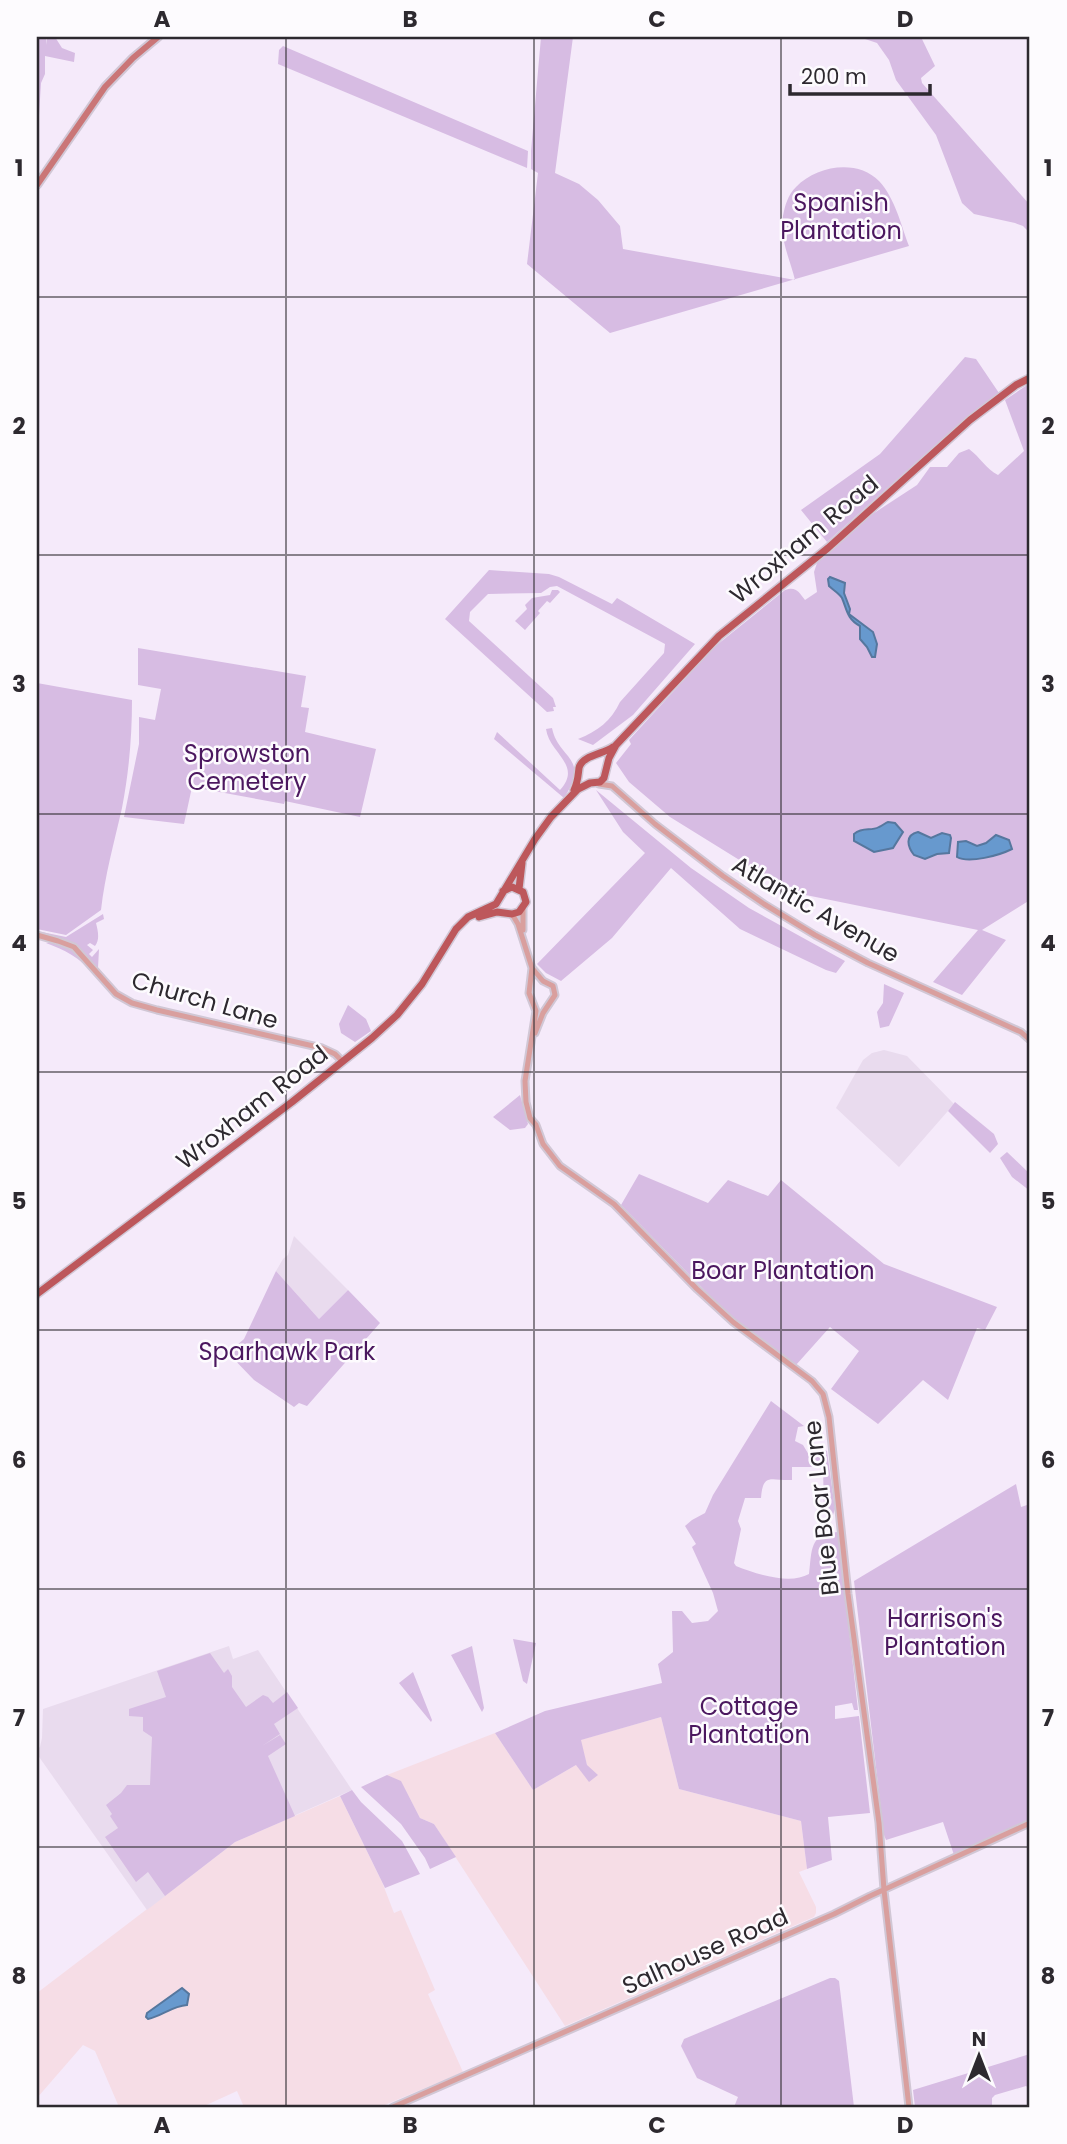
<svg xmlns="http://www.w3.org/2000/svg" width="1067" height="2144" font-family="Poppins,sans-serif">
  <rect width="100%" height="100%" fill="#f5eafa"/>
  <path fill="#f6dde6" d="M661,1717L679,1789L801,1821L807,1869L799,1872L816,1907V1913L814,1917L565,2026L434,1824L420,1818L401,1782L387,1775L495,1733L533,1790L576,1765H587L580,1740Z
    M340,1796L382,1882L394,1913L401,1910L435,1990L428,1994L463,2072L380,2107H244L237,2091L202,2107H119L95,2051L83,2045L37,2098V1993L235,1842Z"/>
  <path fill="#e9dbee" d="M884,1050L907,1056L954,1104L899,1167L836,1108L863,1060L872,1053Z
    M294,1236L348,1290L319,1319L276,1271L283,1259L288,1255Z
    M229,1646L233,1659L258,1650L352,1790L235,1842L147,1910L37,1754V1749L40,1747L42,1738L43,1709Z"/>
  <path fill="#d7bce3" d="M37,37H46V45L47,37H55L62,48L75,53L74,62L45,56V74L41,83L37,148Z
    M541,37H573L555,173L579,184L598,200L620,226L623,249L795,280C790,259 779,238 783,216C785,205 788,195 796,187C817,165 858,159 879,181C895,198 901,225 909,246L610,333L527,264L538,173L531,169V151Z
    M859,37H921L935,66L921,78L922,83L1030,205V233L1023,226L1015,223L974,214L962,203L936,135L896,80L889,60L877,43Z
    M283,46L528,151L527,168L278,64L279,50Z
    M965,357L976,359L999,393L957,426L827,542L801,510L880,454Z
    M1030,383V900L982,930L1006,940L962,995L933,982L978,930L791,892L670,817L629,782L616,763L631,744L629,740L713,648L785,590C796,586 799,592 805,600L817,592L814,572L818,560L868,517L917,485L930,467H947L959,453L969,449C980,457 986,469 998,475L1024,451L1005,400Z
    M489,570L549,574L559,577L612,604L617,598L695,644L633,715L593,745L578,739C598,731 611,721 620,702L664,653L665,644L557,586L550,587L541,593L488,594L470,612L469,621L553,698L556,707H553L554,711L547,712L445,619Z
    M552,590H558L560,592L550,603L547,601L538,611L540,613L525,630L515,621L527,609L525,605L532,598L550,595Z
    M138,648L306,676L301,707L309,708L305,732L376,749L360,817L285,801L284,804L192,787L184,824L124,817L139,744V717L155,720L161,689L138,685Z
    M37,683L132,700C132,736 129,772 122,808C114,843 105,875 101,910L66,935L37,929Z
    M552,728C558,759 591,757 564,798L494,739L497,732L560,790C583,765 549,753 546,729Z
    M596,790L691,868L749,908L845,961L836,973L826,970L740,929L671,868L612,938L561,981L546,973L537,964L645,853L623,832Z
    M103,914L104,919L96,923C98,931 100,940 95,946L90,943L87,945L93,950L89,954L92,957L99,949L98,968L93,973C80,958 65,950 46,943L54,942L37,931L66,937Z
    M884,984L904,993L889,1026L880,1028L877,1012L883,1003Z
    M348,1005L366,1019L371,1031L355,1042L341,1033L339,1024Z
    M520,1095L528,1124L525,1128L510,1130L493,1117Z
    M955,1102L994,1134L998,1144L990,1153L948,1111Z
    M1007,1152L1030,1174V1191L1012,1177L1000,1158Z
    M639,1174L708,1203L728,1180L768,1196L781,1180L884,1264L997,1307L985,1330L977,1328L948,1400L923,1380L878,1424L831,1389L859,1351L830,1327L796,1365L752,1334L719,1305L621,1205Z
    M276,1271L319,1319L348,1290L380,1323L307,1406L299,1403L294,1407L254,1380L228,1353L244,1339Z
    M771,1401L804,1426L798,1427L795,1441L803,1445L809,1455L823,1449L827,1451L835,1509L833,1515L830,1516L824,1512L823,1467H792V1480C771,1481 763,1472 761,1498H745L738,1521L741,1529L734,1563L736,1566C756,1574 790,1585 809,1574C812,1551 809,1533 838,1532L858,1710H854L852,1703L835,1706V1719L859,1716L870,1813L828,1817L832,1860L807,1869L801,1821L679,1789L661,1717L581,1740L587,1765L598,1775L589,1782L576,1765L533,1790L495,1733L545,1711L662,1683L658,1664L673,1652L672,1611H682L692,1623L708,1621L718,1611L713,1593L692,1547L696,1544L685,1526L692,1520L705,1513L713,1495Z
    M1016,1484L1021,1507L1030,1504V1821L954,1855L943,1822L886,1840L884,1835L854,1581Z
    M513,1639L536,1643L527,1684L523,1681Z
    M472,1646L484,1708L482,1712L451,1655Z
    M210,1653L224,1673L228,1669L232,1676V1687L246,1707L263,1695L268,1697L273,1703L287,1692L298,1708L274,1724L280,1734L262,1746L280,1735L286,1744L268,1756L295,1816L235,1842L165,1896L148,1872L136,1882L105,1837L118,1828L110,1816L112,1814L106,1805L121,1793L127,1785H150L152,1737L143,1731V1717L129,1716V1709L166,1697L157,1671Z
    M413,1672L432,1720L431,1722L399,1683Z
    M387,1775L401,1781L420,1818L434,1824L456,1857L430,1869L425,1858L401,1824L361,1787Z
    M352,1790L361,1802L402,1841L420,1874L385,1888L340,1796Z
    M830,1978H835L839,1981L854,2107H734L738,2097L697,2078L681,2046L684,2039Z
    M1030,2054V2089L1026,2086L995,2095L992,2098V2107H915L913,2090Z"/>
  <path fill="#6799ce" stroke="#56779e" stroke-width="2" d="M830,577L845,583L844,593L850,609L849,614L873,632L877,644L875,657H872L867,647L860,639V626C847,619 847,610 842,598C839,593 833,590 829,586L828,579Z
    M888,822L895,823L903,832L893,848L874,852L854,841V834C864,826 870,832 879,827C882,826 885,823 888,822Z
    M918,832L931,838L942,833L950,835L951,838L949,853L937,854L925,859L914,855C907,846 905,835 918,832Z
    M996,835L1009,840L1012,849C1000,855 969,864 957,857L958,842L966,841L977,846L986,843Z
    M182,1988L189,1994L187,2005C172,2006 162,2016 148,2019L146,2017L147,2013Z"/>
  <g fill="none" stroke-linecap="round" stroke-linejoin="round">
    <g stroke="#d1c7d5" stroke-width="9">
      <path id="tertiary" d="M599,784L612,786L655,824L723,876L764,904L815,935L868,963L1021,1032L1030,1040
        M512,914L518,924L532,968L529,993L536,1011L525,1081L526,1102L530,1118L536,1125L543,1144L560,1166L614,1204L697,1289L733,1322L812,1381L823,1394L829,1417L848,1594L879,1823L884,1890L909,2107
        M523,930V909
        M37,935L58,941L74,947L116,994L132,1003L157,1010L322,1048L335,1054L342,1061
        M532,968L543,981L553,986L555,995L543,1013L535,1033
        M393,2107L834,1914L870,1896L1030,1823"/>
    </g>
    <g stroke="#d1c7d5" stroke-width="10">
      <path id="secondary" d="M37,185L105,87L133,58L158,37"/>
    </g>
    <g stroke="#d1c7d5" stroke-width="10">
      <path id="primary" d="M574,790C578,782 578,776 579,768C582,755 604,754 613,747
        M519,889L522,863
        M479,917L497,912L512,914L519,912L526,902L523,892L512,887L503,891
        M37,1294L292,1102L372,1038L397,1015L422,984L456,929L468,917L496,904L535,839L551,817L578,789L590,783L600,782L604,778L609,758L616,745L719,636L828,548L970,420L1016,385L1030,378"/>
    </g>
    <use href="#tertiary" stroke="#d99f9e" stroke-width="5"/>
    <use href="#secondary" stroke="#ca7677" stroke-width="6"/>
    <use href="#primary" stroke="#bd575b" stroke-width="7"/>
  </g>
  <path fill="none" stroke="#2d292f" stroke-width="2" stroke-opacity="0.55" d="M286,37V2107M534,37V2107M781,37V2107M37,297H1030M37,555H1030M37,814H1030M37,1072H1030M37,1330H1030M37,1589H1030M37,1847H1030"/>
  <g text-anchor="middle" dominant-baseline="central" stroke-width="5" stroke-linejoin="round" paint-order="stroke">
    <g font-size="24" fill="#4b175f" stroke="#fdfbfe">
      <text x="841" y="202">Spanish<tspan x="841" dy="28">Plantation</tspan></text>
      <text x="247" y="753">Sprowston<tspan x="247" dy="28">Cemetery</tspan></text>
      <text x="783" y="1270">Boar Plantation</text>
      <text x="287" y="1351">Sparhawk Park</text>
      <text x="945" y="1618">Harrison's<tspan x="945" dy="28">Plantation</tspan></text>
      <text x="749" y="1706">Cottage<tspan x="749" dy="28">Plantation</tspan></text>
    </g>
    <g font-size="24" fill="#2d292f" stroke="#fdfbfe">
      <text transform="translate(804 539) rotate(-40)">Wroxham Road</text>
      <text transform="translate(816 909) rotate(30)">Atlantic Avenue</text>
      <text transform="translate(205 1000) rotate(16)">Church Lane</text>
      <text transform="translate(252 1107) rotate(-38)">Wroxham Road</text>
      <text transform="translate(821 1508) rotate(-96)">Blue Boar Lane</text>
      <text transform="translate(705 1951) rotate(-24)">Salhouse Road</text>
    </g>
  </g>
  <rect width="1067" height="2144" fill="none" stroke="#fdfbfe" stroke-width="77"/>
  <g transform="translate(979 2056)" stroke="#fdfbfe" stroke-width="5" paint-order="stroke">
  <path d="M0-5L12 26L0 18L-12 26Z" fill="#2d292f"/>
  <text y="-10" font-size="19" font-weight="bold" text-anchor="middle" fill="#2d292f">N</text>
  </g>
  <path d="M790 84v10h140v-10" fill="none" stroke="#2d292f" stroke-width="3.5"/>
  <text x="801" y="84" font-size="21" fill="#2d292f" stroke="#fdfbfe" stroke-width="5" paint-order="stroke">200 m</text>
  <rect x="38" y="38" width="990" height="2068" fill="none" stroke="#2d292f" stroke-width="2.5"/>
  <g font-size="23" text-anchor="middle" font-weight="bold" fill="#2d292f">
    <text x="162" y="27">A</text>
    <text x="410" y="27">B</text>
    <text x="657" y="27">C</text>
    <text x="905" y="27">D</text>
    <text x="19" y="176">1</text>
    <text x="1048" y="176">1</text>
    <text x="19" y="434">2</text>
    <text x="1048" y="434">2</text>
    <text x="19" y="692">3</text>
    <text x="1048" y="692">3</text>
    <text x="19" y="951">4</text>
    <text x="1048" y="951">4</text>
    <text x="19" y="1209">5</text>
    <text x="1048" y="1209">5</text>
    <text x="19" y="1468">6</text>
    <text x="1048" y="1468">6</text>
    <text x="19" y="1726">7</text>
    <text x="1048" y="1726">7</text>
    <text x="19" y="1984">8</text>
    <text x="1048" y="1984">8</text>
    <text x="162" y="2133">A</text>
    <text x="410" y="2133">B</text>
    <text x="657" y="2133">C</text>
    <text x="905" y="2133">D</text>
  </g>
</svg>
